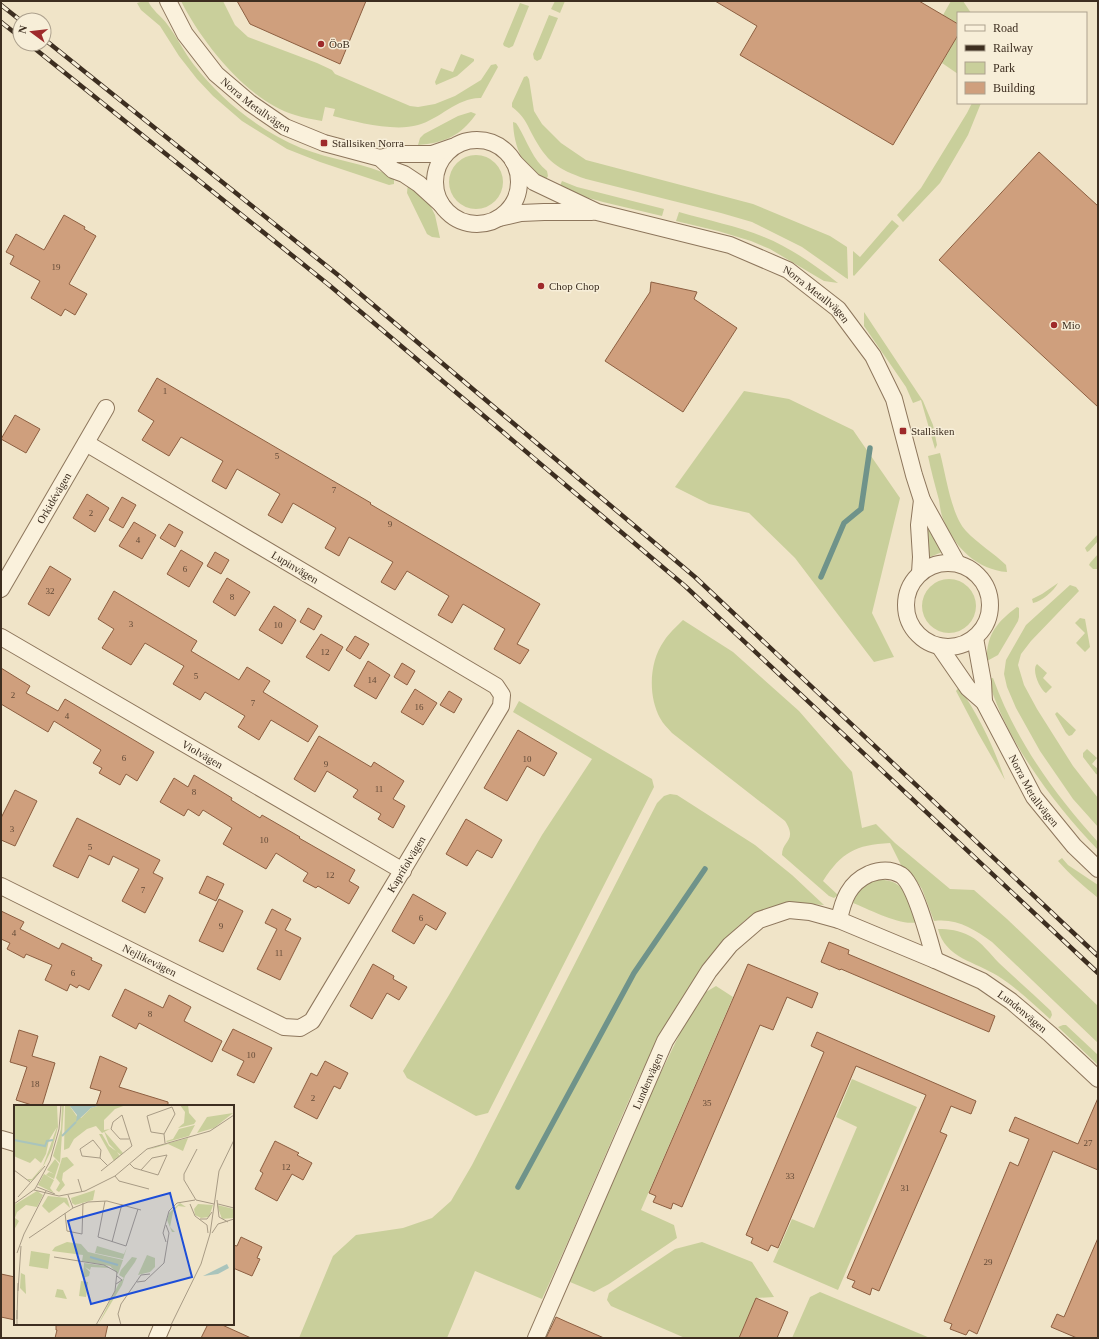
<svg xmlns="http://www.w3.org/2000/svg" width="1099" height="1339" font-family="Georgia,serif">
  <rect width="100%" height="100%" fill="#f0e4c8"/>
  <path fill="#c9cf9b" d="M144,1H148C152,10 161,16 167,24C177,37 184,52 194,65C222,101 259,130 301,148C331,160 365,163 394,177V184L389,185L320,162L287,149L242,121L213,96L197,79L179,56L160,26L141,10L137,3Z
    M181,1H223L235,25L248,37L317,63L332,70L335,74L410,106L418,107L435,104L455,96L481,80L491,65L496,64L498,67L481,98C458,97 440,119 418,125C394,132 356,122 333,116L335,109L325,107L322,121C313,119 304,118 295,115C247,100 203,44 181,1Z
    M555,1H565L560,13L551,9Z
    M951,1H963L971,13H958V24L943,15Z
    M520,3L529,6L513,46L509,48L504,46L503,44Z
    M549,15L558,18L541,59L537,61L534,59L533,54Z
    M958,35V74L942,63Z
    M461,54L474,59V61L457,76L436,85L435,82L441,68L453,72Z
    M527,76L529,79L534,111L542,124L561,143L586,160L753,204L830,236L847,247L848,279L846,278L802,247L752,222L721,213L586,179C557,169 547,162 532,134C526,122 523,115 512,107V103L524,77Z
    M972,103H981L968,135L940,183L903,222L897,215L921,188L967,113Z
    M471,112L476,114C461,136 444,143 418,145L420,138L424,134L458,116Z
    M513,122L516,123L518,126C527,141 533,160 547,171L548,176L545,181C523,168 514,148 513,122Z
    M449 182a27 27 0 1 1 54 0a27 27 0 1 1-54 0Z
    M562,181L577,187L664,209L662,216L603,202L574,194L559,188Z
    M408,183L430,205L435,215L440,238L432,237L427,234L407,193Z
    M679,212C707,220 737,226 764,237C791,248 815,265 838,283L824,281L770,249L751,241L718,231L676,221Z
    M892,220L899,226L854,276L853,275V251L860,257Z
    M864,312L923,401L933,425L937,445L935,449L921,400L913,403L906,387L864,326Z
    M744,391L789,399L853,430L900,498L872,613L894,657L874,662L795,558L749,513L709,504L675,487Z
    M940,453C946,475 951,515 966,531C978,544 994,553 1006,565L1007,572C978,570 955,548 944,521C941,515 940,507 939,500C935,485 931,471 928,456Z
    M926,521L942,552L930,557L928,556Z
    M1098,534V541L1089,551L1087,552L1085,548Z
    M1098,554V568L1097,569H1093L1089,565L1090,563Z
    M922 606a27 27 0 1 1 54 0a27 27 0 1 1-54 0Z
    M1058,583C1054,591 1042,601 1033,603L1032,599L1042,594Z
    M1070,585L1076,587L1079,591L1031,641L1021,654L1018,665L1024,685L1037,709L1073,766L1098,798V827L1073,799L1040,751L1016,708L1007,687L1004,674L1006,660L1026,625Z
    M1017,607L1019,608V617L1018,621L998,655L987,661C986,635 997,622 1017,607Z
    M1080,618L1085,619L1090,647L1085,652L1076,643L1085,633L1075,623Z
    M683,620L733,652L799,711L852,772L862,828L876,824L895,843L950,889L974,890L1007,919L1098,1006V1043L992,942C974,929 957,918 934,921L922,889L914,877L903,869L890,843C855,845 842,852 823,881L838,895L834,898L829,896L782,855C782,840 798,841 785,821L672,733C668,728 663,724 660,718C648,696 649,662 664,641C669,633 677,626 683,620Z
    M1037,664L1047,673L1043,678L1052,687L1046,693C1040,690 1031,670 1037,664Z
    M993,678C1015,739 1054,794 1098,842V850C1054,804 1006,741 988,679Z
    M959,687C979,716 994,747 1005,780L978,733L956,691Z
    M519,701L652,779L654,787L488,1113L476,1116L407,1078L403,1071L449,995L542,835L592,759L513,712Z
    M1057,712L1076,730L1072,735L1069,736L1066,733L1055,714Z
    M1087,749L1097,758L1092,764L1098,769V775L1096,774L1083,757V753Z
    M670,794L677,795L755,845L792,875L824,905C797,903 782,901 756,913C739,922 727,938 715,953C670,1006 641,1071 614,1135C590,1190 567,1245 542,1299L475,1271L447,1338H299L333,1256L356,1235L403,1228L432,1218L451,1201L472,1165L657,803L664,796Z
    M1062,858L1068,865L1098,885V898C1084,886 1070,875 1058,861Z
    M876,880C906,878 908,900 917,922C903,927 868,909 853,903C857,890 865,885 876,880Z
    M938,929C949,929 959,930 970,936C982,942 990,954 999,963C1016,979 1034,995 1051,1011L1052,1015L1050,1019C1033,1004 1017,988 998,976C976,962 945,958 938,929Z
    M716,986L733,997L641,1210L674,1225L677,1238L609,1284L594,1292L570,1282L639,1118L682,1029L706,992Z
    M1063,1025H1066L1098,1055V1065L1058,1027Z
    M852,1079L917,1107L838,1290L773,1262L792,1219L814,1228L857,1127L836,1117Z
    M702,1242L752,1262L774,1297L756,1298L739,1338H685L611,1306L607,1300L609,1293L675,1249Z
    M820,1292L930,1338H792L810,1297Z"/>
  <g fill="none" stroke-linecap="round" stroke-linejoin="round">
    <path stroke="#6f938a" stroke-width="5.5" d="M821,577L844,523L861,509L870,448
      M518,1187L634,973L705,869"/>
  </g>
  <path fill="#cf9f7d" stroke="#8d5f41" d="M237,1H366L340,64L250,24Z
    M715,1H919L958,24V35L893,145L740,55L757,26Z
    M1039,152L1098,206V407L939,260Z
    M64,215L85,227L84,229L96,236L69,284L87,294L75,315L65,309L61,316L31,298L40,281L10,264L14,256L6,252L16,234L44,250Z
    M651,282L697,292L694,299L737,328L683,412L605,361L650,292Z
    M157,378L371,503L370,504L540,604L517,644L529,650L520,664L494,649L505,629L463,604L452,623L438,615L449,596L407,571L395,590L381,582L393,562L349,537L339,556L325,548L336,528L293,503L282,523L268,515L280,494L237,469L226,489L212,481L223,461L181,437L169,456L142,440L154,421L138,411Z
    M15,415L40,429L26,453L1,439Z
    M87,494L109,508L95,532L73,518Z
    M122,497L136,505L123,528L109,520Z
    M134,522L156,535L142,559L119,546Z
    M169,524L183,532L175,547L160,538Z
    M181,550L203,563L189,587L167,574Z
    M215,552L229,560L221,574L207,566Z
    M50,566L71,579L49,616L28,604Z
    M227,578L250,592L235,616L213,602Z
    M114,591L197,641L191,651L239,680L247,667L270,681L263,692L318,726L308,742L271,720L259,740L238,727L245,716L205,692L200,700L173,684L184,666L145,643L131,665L102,648L114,629L98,619Z
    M274,606L296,620L282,644L259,630Z
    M308,608L322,616L314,630L300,622Z
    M321,634L343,647L329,671L306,657Z
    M355,636L369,644L360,659L346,650Z
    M368,661L390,675L376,699L354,686Z
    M402,663L415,671L407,685L394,677Z
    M1,668L30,686L26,693L58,711L65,699L154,752L137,781L126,774L120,785L99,773L102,768L93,763L101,750L54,721L48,732L1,704Z
    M415,689L437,703L423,725L401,712Z
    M449,691L462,699L454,713L440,705Z
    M518,730L557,753L544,776L527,766L507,801L484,788Z
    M319,736L371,767L374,762L404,781L393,799L405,806L393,828L378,819L381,814L353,797L358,790L327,771L315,792L294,779Z
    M194,775L232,798L231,800L260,818L262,815L300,837L299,838L355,870L349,881L359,887L349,904L318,886L316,888L303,881L308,873L276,853L266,869L223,844L232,828L203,810L199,816L188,809L184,816L160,802L174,778L188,787Z
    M15,790L37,801L15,846L1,840V818Z
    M77,818L160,860L153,873L163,878L145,913L122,901L139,869L113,856L109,865L89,855L78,878L53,866Z
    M466,819L502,840L492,858L477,850L467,866L446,854Z
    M207,876L224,884L216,901L199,893Z
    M413,894L446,913L436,930L426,924L414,944L392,931Z
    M219,899L243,911L223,952L199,941Z
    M272,909L291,919L285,930L301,938L280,980L257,969L277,929L265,923Z
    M1,911L24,922L20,929L59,949L62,943L92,958L91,960L102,965L89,990L79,985L77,988L70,984L67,991L45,980L52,965L26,954L24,958L7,949L10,943L1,939Z
    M829,942L849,950L848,954L995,1016L989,1032L841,969L840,970L821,962Z
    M373,964L394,976L393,979L407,987L399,1000L387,993L372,1019L350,1006Z
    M748,964L818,993L812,1008L787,997L773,1030L760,1025L682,1207L673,1203L671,1209L653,1202L656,1196L649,1193Z
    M125,989L163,1008L169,995L191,1007L184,1021L222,1041L212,1062L139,1023L136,1029L112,1016Z
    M233,1029L272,1048L254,1083L237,1075L244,1061L222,1050Z
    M19,1030L38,1036L32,1056L55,1063L42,1106H35L16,1100L27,1067L10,1062Z
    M817,1032L976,1101L971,1114L951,1106L940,1132L947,1135L879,1291L872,1288L870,1295L852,1287L855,1281L847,1278L926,1095L856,1066L778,1248L771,1245L768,1251L751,1243L753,1238L746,1235L824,1052L811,1046Z
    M100,1056L127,1068L119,1087L168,1102V1106H96L101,1091L90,1088Z
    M325,1061L348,1073L340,1089L334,1086L317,1119L294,1107L311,1073L317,1076Z
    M1098,1098V1170L1053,1151L977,1334L969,1330L966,1335L950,1329L952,1324L944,1321L1010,1162L1018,1166L1029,1139L1009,1131L1015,1117L1078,1144Z
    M275,1141L299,1153L297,1155L312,1163L303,1180L292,1174L277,1201L255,1189L263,1173L260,1171Z
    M241,1237L262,1247L257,1258L260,1259L252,1276L233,1268V1245L237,1246Z
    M1098,1238V1338H1077L1051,1327L1057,1314L1064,1317Z
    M1,1274L15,1277V1320L1,1317Z
    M756,1298L788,1312L777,1338H739Z
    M556,1317L567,1322L604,1338H546Z
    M56,1324H108L105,1338H55L57,1330H56Z
    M208,1324H220L251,1338H201Z"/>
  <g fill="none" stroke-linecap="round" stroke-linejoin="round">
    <g stroke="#8d765c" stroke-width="18">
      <g id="street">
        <path id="s1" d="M168,1L185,34L216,74L250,103L285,127L324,143L380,158L393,170L404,174L419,184L441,204"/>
        <circle cx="477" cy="182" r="42"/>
        <path d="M380,158L396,154H432L452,147"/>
        <path id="s2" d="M513,161L534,182L597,212L730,245L788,270L838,309L873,356L894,399L914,475L922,500L957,563"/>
        <path d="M499,218L521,213L544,212H592"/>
        <circle cx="948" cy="605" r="42"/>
        <path d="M920,573L921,557L919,525L922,500"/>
        <path id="s3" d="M1,589L106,408"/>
        <path id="s4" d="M1,637L403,871"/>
        <path d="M975,638L983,682L984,702"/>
        <path id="s5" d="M939,646L968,688L984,702L1034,797L1074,846L1098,869"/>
        <path id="s6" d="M1,886L284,1027L300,1028L312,1021L501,706L502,695L496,686L86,443"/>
        <path d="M839,920C843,900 849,883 869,874C879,870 891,869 901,875C915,884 930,942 935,960"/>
        <path d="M1,1139L15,1143"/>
        <path d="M157,1338L163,1324"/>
        <path id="s7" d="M536,1338L665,1041L709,971L730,945L759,920L789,910L810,912L839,920L935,960L982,981L1011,1001L1050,1034L1098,1079"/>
      </g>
    </g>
    <use href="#street" stroke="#faf1dc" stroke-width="16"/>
    <g stroke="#3d2e20" stroke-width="4.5">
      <path id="rail" d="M1,5L20,20
        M1,22L20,37
        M44,39L338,275L695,577L1098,956
        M29,44L329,285L685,586L1098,973"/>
    </g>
    <use href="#rail" stroke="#f7eed8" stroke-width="3" stroke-dasharray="9" stroke-linecap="butt"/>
  </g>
  <g fill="#9e2a2b" stroke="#f7eed8" stroke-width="1.5">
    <circle cx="321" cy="44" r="4"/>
    <rect x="320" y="139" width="8" height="8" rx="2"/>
    <circle cx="541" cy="286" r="4"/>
    <circle cx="1054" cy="325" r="4"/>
    <rect x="899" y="427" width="8" height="8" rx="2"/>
  </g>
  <g text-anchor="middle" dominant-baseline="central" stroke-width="3" stroke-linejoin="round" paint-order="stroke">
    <g font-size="9" fill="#624a37">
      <text x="56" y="267">19</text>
      <text x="165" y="391">1</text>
      <text x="277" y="456">5</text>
      <text x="334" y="490">7</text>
      <text x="91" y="513">2</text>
      <text x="390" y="524">9</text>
      <text x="138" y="540">4</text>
      <text x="185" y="569">6</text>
      <text x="50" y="591">32</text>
      <text x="232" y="597">8</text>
      <text x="131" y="624">3</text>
      <text x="278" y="625">10</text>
      <text x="325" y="652">12</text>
      <text x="196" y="676">5</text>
      <text x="372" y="680">14</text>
      <text x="13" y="695">2</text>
      <text x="253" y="703">7</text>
      <text x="419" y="707">16</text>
      <text x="67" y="716">4</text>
      <text x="124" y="758">6</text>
      <text x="527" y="759">10</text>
      <text x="326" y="764">9</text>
      <text x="379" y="789">11</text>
      <text x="194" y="792">8</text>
      <text x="12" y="829">3</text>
      <text x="264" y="840">10</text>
      <text x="90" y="847">5</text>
      <text x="330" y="875">12</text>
      <text x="143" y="890">7</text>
      <text x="421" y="918">6</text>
      <text x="221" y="926">9</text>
      <text x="14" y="933">4</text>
      <text x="279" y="953">11</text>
      <text x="73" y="973">6</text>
      <text x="150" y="1014">8</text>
      <text x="251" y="1055">10</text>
      <text x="35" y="1084">18</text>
      <text x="313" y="1098">2</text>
      <text x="707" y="1103">35</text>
      <text x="1088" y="1143">27</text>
      <text x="286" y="1167">12</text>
      <text x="790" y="1176">33</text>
      <text x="905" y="1188">31</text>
      <text x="988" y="1262">29</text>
    </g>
    <g font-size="11" fill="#3d2e20" stroke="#f7eed8" text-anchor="start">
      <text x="329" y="44">ÖoB</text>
      <text x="332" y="143">Stallsiken Norra</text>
      <text x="549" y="286">Chop Chop</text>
      <text x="1062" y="325">Mio</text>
      <text x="911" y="431">Stallsiken</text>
    </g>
    <g font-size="11" fill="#3d2e20" stroke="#f7eed8">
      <text stroke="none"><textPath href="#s1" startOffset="138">Norra Metallvägen</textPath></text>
      <text stroke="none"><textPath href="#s2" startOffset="337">Norra Metallvägen</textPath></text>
      <text stroke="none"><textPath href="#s3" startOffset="105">Orkidévägen</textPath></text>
      <text transform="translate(295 567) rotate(31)">Lupinvägen</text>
      <text stroke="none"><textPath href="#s4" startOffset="233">Violvägen</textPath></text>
      <text stroke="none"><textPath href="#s5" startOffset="174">Norra Metallvägen</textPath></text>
      <text stroke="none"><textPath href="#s6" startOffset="529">Kaprifolvägen</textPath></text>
      <text stroke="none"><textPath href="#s6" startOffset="166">Nejlikevägen</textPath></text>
      <text stroke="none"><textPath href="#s7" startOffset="767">Lundenvägen</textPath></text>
      <text stroke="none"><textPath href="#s7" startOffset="280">Lundenvägen</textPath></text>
    </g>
  </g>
  <g transform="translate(14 1105)">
    <rect width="220" height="220" fill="#f0e4c8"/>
    <path d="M0,0H43L44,22L38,44L30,60L20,74L16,76L13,74H18L29,61L43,22L35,35L32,49L27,58L21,53L16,58L4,53L0,51ZM48,0H50L46,58L39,51L47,24ZM51,0H55L64,13H67L77,3L87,0H112L101,4L90,15V25L96,24L88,28L82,21L73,24L60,34L55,43L50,45ZM166,0H174L175,8L182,16L180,19L164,23L170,18L171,7ZM219,8L200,23L183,28L193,12ZM181,20L175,31L153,37L152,36L159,34L165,24ZM90,26L109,48L107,50L103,47L106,51L100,56L85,29H88L95,41L99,44L102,46L95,39ZM174,33L169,46L154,39L134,45L144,41ZM53,52L60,60L49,68L48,75L51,80L45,87L42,85L46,78L42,73L48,53ZM41,54L45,59L40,74L32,70L35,67L40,69L33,65ZM30,69L40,75L36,83L40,88L24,80ZM81,85L79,95L61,100L58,98L57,93ZM23,86L29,90L23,102L12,100L3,107L1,113L5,116L0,125V100ZM34,91L53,93L56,103L50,97L35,108L28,101ZM166,98L172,102L164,101L159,107L156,122L161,127H158L153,115L155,108ZM184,99L199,100L195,112L187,113L181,110L180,104ZM203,100L220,104L219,113L208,114ZM53,137L67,139L74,147L109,155L104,169L96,161L68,156L69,150L38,146L41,142ZM83,141L110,149L113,142L109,154L81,148ZM17,146L36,149L34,164L15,161ZM133,150L141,153V162L136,167L124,170ZM118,152L123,153L121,157L111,171L108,180L84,220L105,178L110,173L105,170L107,165ZM70,158L92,161L96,163L77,162L76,165L71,162L76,167L75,171L69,173ZM7,165V168L11,170L12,189L6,183ZM67,176L74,177L72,192L65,191ZM43,184L49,185L53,194L41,192Z" fill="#c9cf9b"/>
    <path d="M55,0H87L77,3L62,17L63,10ZM213,159L215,163L204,169L189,171Z" fill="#a9c4bc"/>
    <path fill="none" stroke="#a9c4bc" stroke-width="2" d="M48,31L62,17M0,35L31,41L33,36L39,35M76,152L104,160"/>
    <path fill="none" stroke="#a89b85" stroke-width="1" d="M150,29L137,27L133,11L158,2L161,9L150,29L151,38M183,44L170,69V75L182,95L200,99M86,53L87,45L79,35L66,44L68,51L86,53L94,61M116,59L120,63L127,65L144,70L153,50L138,53L127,65M0,65L16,77M87,66L118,41L108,10L99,17L97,24L106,34H115M101,71L105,76L135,84M64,74L68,87M23,82L41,89M20,85L45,91L71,86L101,71L133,44L196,26L220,10M54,90L59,103M4,92L31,61M203,95L205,112L214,117M91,96L84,132L112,141L124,104M0,99L21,84L36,56L45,24L47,0M176,99L181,111L193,120L194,128M204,99L220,103M51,108L53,126L68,129L69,98M186,114H193L198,107M198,128L204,119L220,114M15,133L59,103L74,97L93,96L127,105M98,137L108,99M152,137L149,128L155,106L163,98L181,95M3,148L10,129L32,86M40,152L90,160L103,167L101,186L82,220M123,177L131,176L150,158L155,128L152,120M102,179L108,175L103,171M4,186L7,141M3,205V220M3,214L4,178M107,220L104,209L107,199L127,170L136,169M157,220L187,159L196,129L205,66L220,35"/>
    <path fill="#1d4ed8" fill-opacity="0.15" stroke="#1d4ed8" stroke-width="2" d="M156,88L178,172L77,199L54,116Z"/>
    <rect width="220" height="220" fill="none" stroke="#3d2e20" stroke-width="2"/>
  </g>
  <rect width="1099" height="1339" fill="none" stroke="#3d2e20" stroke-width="4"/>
  <rect x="957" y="12" width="130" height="92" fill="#f7eed8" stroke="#ada18e"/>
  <rect x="965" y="25" width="20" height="6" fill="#faf1dc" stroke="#ada18e"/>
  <text x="993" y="32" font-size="12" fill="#3d2e20">Road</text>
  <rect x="965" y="45" width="20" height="6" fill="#3d2e20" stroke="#ada18e"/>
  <text x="993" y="52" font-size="12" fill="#3d2e20">Railway</text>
  <rect x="965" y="62" width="20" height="12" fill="#c9cf9b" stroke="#ada18e"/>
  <text x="993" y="72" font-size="12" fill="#3d2e20">Park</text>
  <rect x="965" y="82" width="20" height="12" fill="#cf9f7d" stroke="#ada18e"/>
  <text x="993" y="92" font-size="12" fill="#3d2e20">Building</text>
  <g transform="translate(32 32) rotate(285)"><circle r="19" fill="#f7eed8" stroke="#ada18e"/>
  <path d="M0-3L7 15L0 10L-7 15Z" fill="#9e2a2b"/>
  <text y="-6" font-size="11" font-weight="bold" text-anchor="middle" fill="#3d2e20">N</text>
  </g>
</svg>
